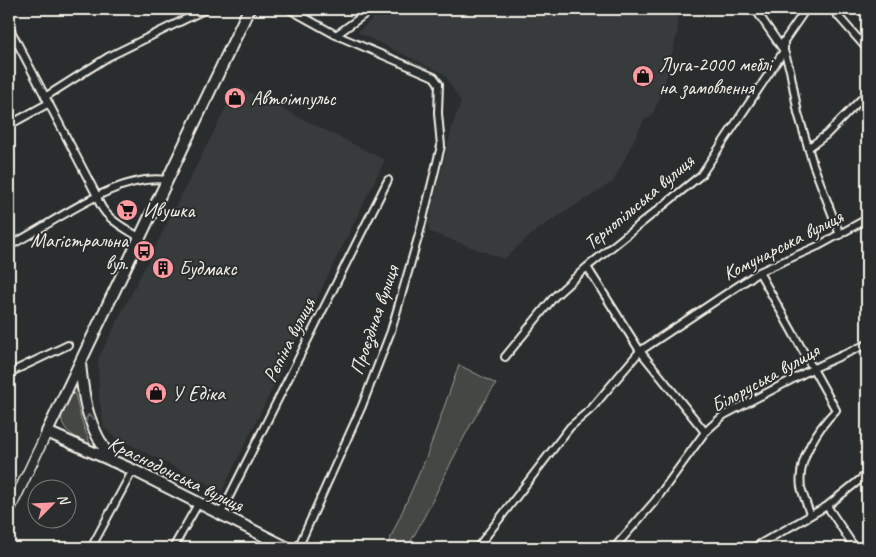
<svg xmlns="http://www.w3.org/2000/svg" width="876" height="557" font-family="Caveat,sans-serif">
  <rect width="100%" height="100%" fill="#2a2d2e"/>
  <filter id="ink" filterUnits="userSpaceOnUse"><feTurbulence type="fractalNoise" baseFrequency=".02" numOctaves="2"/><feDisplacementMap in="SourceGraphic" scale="10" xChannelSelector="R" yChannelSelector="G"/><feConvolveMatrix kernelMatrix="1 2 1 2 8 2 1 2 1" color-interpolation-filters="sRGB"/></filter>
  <g filter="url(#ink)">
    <path fill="#373a3a" d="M385,9H677L678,30L662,94L651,117L644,120L613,182L538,229L504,259L430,232L428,224L453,124L461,102L444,74L359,33L358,31Z
      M237,86L385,160L222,491L113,436L104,428L99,396L98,359Z"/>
    <path fill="#444645" stroke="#9c9c96" d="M459,365L496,384C460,435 439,494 407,548H386L426,458Z
      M73,393L75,394L81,419L91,446C65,432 50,423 73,393Z"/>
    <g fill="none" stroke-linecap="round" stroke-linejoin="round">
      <g stroke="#f4f1e8" stroke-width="10">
        <path id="street" d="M289,9L336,35L434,77L439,84L438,113L441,146L420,231L391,331L362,406L298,548
          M755,9L784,51L790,70L798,113L813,164L840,235
          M832,9L867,49
          M9,27L97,196C102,217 121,226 139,237
          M336,35L372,9
          M45,97L108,57L206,9
          M9,125L49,103
          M808,148L826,135L867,93
          M9,246C53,224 116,173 166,180
          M587,267L640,351L705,432
          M759,272L836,410C818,428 797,460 801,487C803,496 807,505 810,514
          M505,357L554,297L587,267L701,175L784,51V41L806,9
          M9,373L68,345
          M827,506L855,548
          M220,515L388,180
          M91,548L133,470
          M173,548L198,504
          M477,548L570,427L592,408L640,351L759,272L818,246L867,219
          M614,548L655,501L705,432L724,415L814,368L867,344
          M753,548L827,506L867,474"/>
      </g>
      <g stroke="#f4f1e8" stroke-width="12">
        <path id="secondary" d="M9,512L47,432"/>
      </g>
      <g stroke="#f4f1e8" stroke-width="14">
        <path id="primary" d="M249,9L47,432L133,470L288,548
          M80,363C84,405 88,425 112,461"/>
      </g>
      <use href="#street" stroke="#2a2d2e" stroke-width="6"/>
      <use href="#secondary" stroke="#2a2d2e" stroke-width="9"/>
      <use href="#primary" stroke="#2a2d2e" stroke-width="10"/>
    </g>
    <defs><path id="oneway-chevron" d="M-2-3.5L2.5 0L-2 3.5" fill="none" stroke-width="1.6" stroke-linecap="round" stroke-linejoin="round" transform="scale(1.25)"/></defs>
    <use stroke="#71726f" href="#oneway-chevron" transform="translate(89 418) rotate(-109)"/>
  </g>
  <defs>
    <g id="shop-disc" transform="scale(1.125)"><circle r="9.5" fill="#ff9aa2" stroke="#2a2d2e"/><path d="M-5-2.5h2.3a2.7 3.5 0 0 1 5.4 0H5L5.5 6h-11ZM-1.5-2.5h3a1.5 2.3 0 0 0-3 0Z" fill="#111"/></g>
    <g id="supermarket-disc" transform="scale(1.125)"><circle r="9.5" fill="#ff9aa2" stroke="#2a2d2e"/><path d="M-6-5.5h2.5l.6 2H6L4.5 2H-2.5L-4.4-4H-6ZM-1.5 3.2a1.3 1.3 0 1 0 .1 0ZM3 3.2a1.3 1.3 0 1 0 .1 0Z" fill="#111"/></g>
    <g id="bus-disc" transform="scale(1.125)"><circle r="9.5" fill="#ff9aa2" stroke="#2a2d2e"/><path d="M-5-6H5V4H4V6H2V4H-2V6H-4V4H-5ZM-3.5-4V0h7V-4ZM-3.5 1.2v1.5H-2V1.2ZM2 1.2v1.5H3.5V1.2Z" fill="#111"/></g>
    <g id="building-disc" transform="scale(1.125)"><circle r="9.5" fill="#ff9aa2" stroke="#2a2d2e"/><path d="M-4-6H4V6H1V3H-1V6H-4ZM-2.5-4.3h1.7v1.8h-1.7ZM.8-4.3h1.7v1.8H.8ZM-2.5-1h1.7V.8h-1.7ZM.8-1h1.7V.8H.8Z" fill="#111"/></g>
  </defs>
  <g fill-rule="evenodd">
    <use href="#shop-disc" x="643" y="76"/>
    <use href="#shop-disc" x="235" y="98"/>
    <use href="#supermarket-disc" x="127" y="210"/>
    <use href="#bus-disc" x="144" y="251"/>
    <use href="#building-disc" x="163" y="268"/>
    <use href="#shop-disc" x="156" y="393"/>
  </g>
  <g text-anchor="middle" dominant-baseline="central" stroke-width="4" stroke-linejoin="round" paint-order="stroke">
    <g font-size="20" fill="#f4f1e8" stroke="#2a2d2e" text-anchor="start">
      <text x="659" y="64">Луга-2000 меблі<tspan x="659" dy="23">на замовлення</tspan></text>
      <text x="251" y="98">Автоімпульс</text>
      <text x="143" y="210">Ивушка</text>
      <text x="128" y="240" text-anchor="end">Магістральна<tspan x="128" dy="23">вул.</tspan></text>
      <text x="179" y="268">Будмакс</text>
      <text x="172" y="393">У Едіка</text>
    </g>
    <g font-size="20" fill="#f4f1e8" stroke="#2a2d2e">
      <text transform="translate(639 202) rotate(-40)">Тернопільська вулиця</text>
      <text transform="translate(783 245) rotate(-27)">Комунарська вулиця</text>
      <text transform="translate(374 320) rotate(-71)">Проєздная вулиця</text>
      <text transform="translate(289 340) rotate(-63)">Рєпіна вулиця</text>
      <text transform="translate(765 378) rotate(-29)">Білоруська вулиця</text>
      <text transform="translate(176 474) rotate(26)">Краснодонська вулиця</text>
    </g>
  </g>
  <rect width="876" height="557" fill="none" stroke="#2a2d2e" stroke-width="30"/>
  <rect x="15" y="15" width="846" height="527" fill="none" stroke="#f4f1e8" stroke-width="2" filter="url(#ink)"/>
  <g transform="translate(52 504) rotate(66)"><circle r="24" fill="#2a2d2e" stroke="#7b7b78"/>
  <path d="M0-4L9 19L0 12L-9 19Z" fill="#ff9aa2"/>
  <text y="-8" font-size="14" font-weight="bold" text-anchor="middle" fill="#f4f1e8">N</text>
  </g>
</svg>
